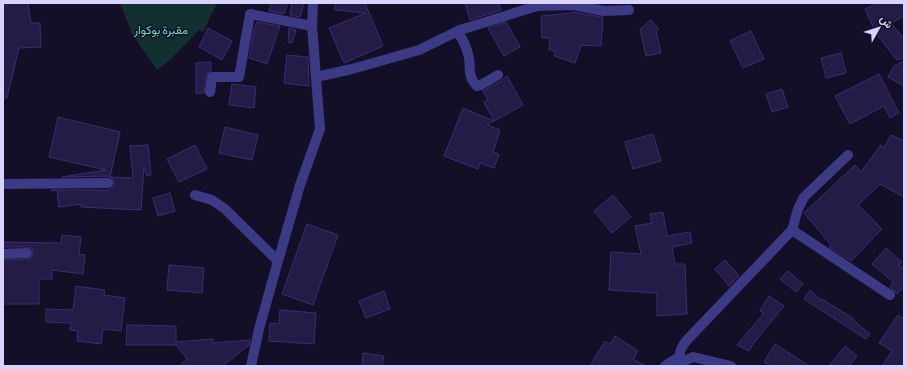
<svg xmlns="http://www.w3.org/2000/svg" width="907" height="369" font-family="'Sofia Sans Condensed',Vazirmatn,sans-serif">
  <rect width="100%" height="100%" fill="#130f26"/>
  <path fill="#12302f" d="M120,3H217L203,32L199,30L170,60L157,70L132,34Z"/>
  <path fill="#241b47" stroke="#3b2d73" d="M3,3H28L31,23H40L41,47L19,48L7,98H3Z
    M271,3H288L284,14L269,11Z
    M292,3H304L300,17L290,15Z
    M335,3H365L383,46L344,63L329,28L366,13L335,10Z
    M465,3H499L501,10L470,20Z
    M878,3H904V16L891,23L904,39V58L897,60L877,35L865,9Z
    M572,12L603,17L601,46L581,45L575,63L554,56L556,51L549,50L550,38H542L541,16L572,13Z
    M651,20L659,29L656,31L661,53L646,56L640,29Z
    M257,22L280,26L267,64L249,58L254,29Z
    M506,22L520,47L504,56L488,28Z
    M208,28L232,41L222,60L199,47Z
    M289,28L296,30L292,43L288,42Z
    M751,31L764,59L743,68L730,41Z
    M841,53L846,73L826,78L821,58Z
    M287,55L308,57L309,86L284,83Z
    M904,61V86L888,77L894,66Z
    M211,62V71L207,73L206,76L204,93H196V63Z
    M879,74L899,113L890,118L884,106L850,124L835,96Z
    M507,76L523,105L487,125L500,130L493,152L499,154L494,168L480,163L478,169L444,156L463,108L494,121L484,102L488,100L483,91L501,81Z
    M232,84L256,87L254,108L229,105Z
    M782,89L788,107L772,112L766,94Z
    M58,117L120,132L110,177L133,178L130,146L148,145L151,175L147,176L144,167L141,210L81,207L82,204L59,207L57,190L51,191V190H108L113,187L114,183L112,178L108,176L62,177L106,170L49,157Z
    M225,127L258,135L252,160L219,153Z
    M653,134L661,161L633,169L625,142Z
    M891,135L904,141V197L880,184L858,205L882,229L851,261L829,247L831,245L804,213L855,165L861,172L881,145L884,148Z
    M195,145L207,169L179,182L167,159Z
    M170,193L175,211L158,216L153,198Z
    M613,195L631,217L612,233L594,211Z
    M663,212L667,236L690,232L692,243L672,247L675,264H685L687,314L657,316V293L609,290L611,252L641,254L635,226L652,223L650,214Z
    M307,224L338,235L313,305L282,294Z
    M62,235L81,237L79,254L85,255L83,274L52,270V279H39V304H3V260L28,259L31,258L33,253L32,249L27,247H3V242L61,243Z
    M886,248L902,262L899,265L903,268L904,267V291L901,289L897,294L890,287L893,282L872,264Z
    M725,260L739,276L729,286L715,269Z
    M169,265L204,268L202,293L167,290Z
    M788,271L803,284L796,292L780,279Z
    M76,286L105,290L104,295L125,298L121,331L103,329L101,344L77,341L78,331L70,330L71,323L46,322V309L73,310Z
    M810,290L821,300L822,299L854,319L853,320L870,334L866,339L804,299Z
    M384,291L390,309L366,318L359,301Z
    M769,296L784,306L753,344L749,351L737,345L764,313L760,311Z
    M280,310L316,313L314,344L269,341L270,323L279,324Z
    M898,315L904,319V366H882L892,351L879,343Z
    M127,325L176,326V342L213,339V343L250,340L249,345L223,366H179L187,359L176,345H126Z
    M615,336L638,351L633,359L646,366H590L605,341L610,344Z
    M775,344L809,366H771L764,362Z
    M845,346L857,356L849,366H829Z
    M363,353L384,356L382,366H362Z"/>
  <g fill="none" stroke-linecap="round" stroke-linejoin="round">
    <path stroke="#3d3a85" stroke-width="10" d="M457,31C462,38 466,45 468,54C472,66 466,76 477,86L481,85L498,75
      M316,77L352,69L419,50L460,30L537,6L573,5L604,11L629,10
      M210,92L212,77H239L250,14L312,26
      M3,184L108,183
      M195,195L212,200L225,209L278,261
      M792,230L890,295
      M3,254L27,253
      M682,362C677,354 681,347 687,340L792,230L798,209L804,197L848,155
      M251,366L259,329L278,261L300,185L320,129L312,26L313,3
      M665,366L679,357
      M682,366V362L693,357L731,366"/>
  </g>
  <g text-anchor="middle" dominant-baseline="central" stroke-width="3" stroke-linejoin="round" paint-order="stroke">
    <g font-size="12" fill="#5fe0c0" stroke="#130f26">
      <text x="161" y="30">مقبرة بوكوار</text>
    </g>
  </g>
  <rect width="907" height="369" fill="none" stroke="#d9d4ff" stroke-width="8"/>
  <g transform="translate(879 28) rotate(51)" stroke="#130f26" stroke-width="3" paint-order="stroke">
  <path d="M0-3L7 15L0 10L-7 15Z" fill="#d9d4ff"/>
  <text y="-6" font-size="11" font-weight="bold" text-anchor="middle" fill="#d9d4ff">ش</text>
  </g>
</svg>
